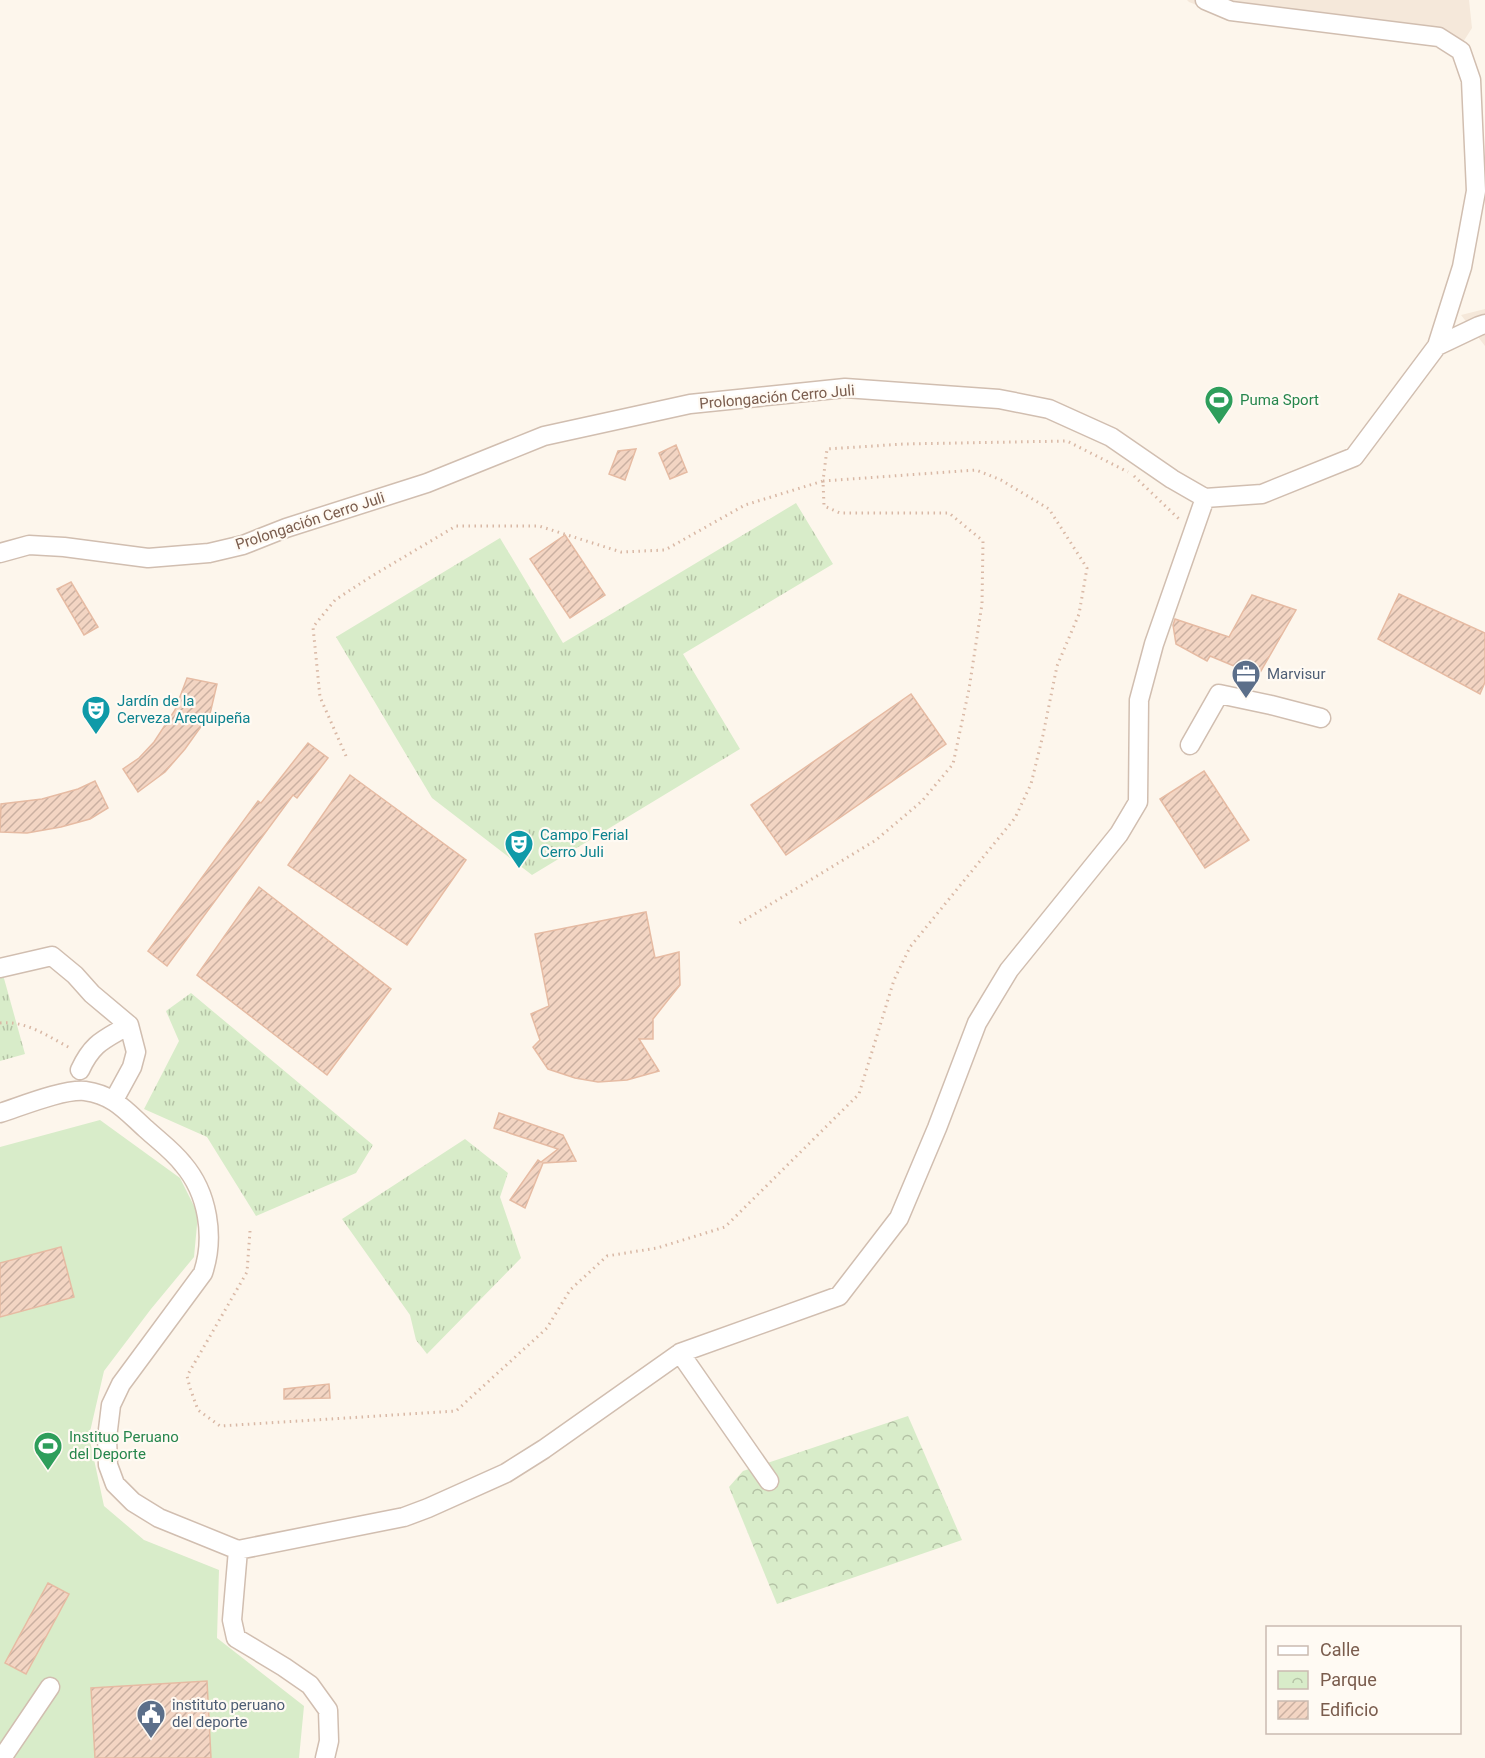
<svg xmlns="http://www.w3.org/2000/svg" width="1485" height="1758" font-family="Roboto,sans-serif">
  <defs>
    <pattern id="grass-tufts" width="24" height="20" patternUnits="userSpaceOnUse" patternTransform="scale(1.5)"><rect width="24" height="20" fill="#d8ecc9"/><path d="M3 7l-1-3M5 7V3M7 7l1-3M15 17l-1-3M17 17v-4M19 17l1-3" fill="none" stroke="#b4c2a5"/></pattern>
    <pattern id="park-crowns" width="20" height="18" patternUnits="userSpaceOnUse" patternTransform="scale(1.5)"><rect width="20" height="18" fill="#d8ecc9"/><path d="M2 6a3 3 0 1 1 6 0M12 15a3 3 0 1 1 6 0" fill="none" stroke="#b4c2a5"/></pattern>
    <pattern id="building-hatch" width="6" height="6" patternUnits="userSpaceOnUse" patternTransform="scale(1.5)"><rect width="6" height="6" fill="#f3d5c3"/><path d="M-1 1l2-2M0 6l6-6M5 7l2-2" fill="none" stroke="#cab0a1"/></pattern>
  </defs>
  <rect width="100%" height="100%" fill="#fdf6ec"/>
  <path fill="#f5e8da" d="M1187,0H1469L1472,28L1458,50L1230,18L1189,2Z
    M1485,309V346L1461,315Z"/>
  <path fill="url(#grass-tufts)" d="M796,503L833,564L683,654L740,749L532,875L432,798L336,637L500,538L563,643Z
    M0,964L25,1054L0,1061Z
    M191,993L373,1145L356,1173L256,1216L207,1137L144,1109L179,1041L166,1011Z
    M465,1139L508,1173L500,1197L521,1258L427,1354L416,1340L410,1315L342,1219Z"/>
  <path fill="url(#park-crowns)" d="M908,1416L962,1540L777,1604L729,1487L743,1471Z"/>
  <path fill="#d8ecc9" d="M100,1120L180,1178L198,1214L194,1257L151,1309L104,1371L89,1436L104,1506L144,1540L219,1570L217,1638L304,1706L299,1758H0V1147Z"/>
  <path fill="url(#building-hatch)" stroke="#e6bba3" stroke-width="1.5" d="M676,445L687,472L670,479L659,453Z
    M636,449L625,480L609,474L618,451Z
    M565,535L605,595L570,618L530,559Z
    M71,582L98,627L84,635L57,589Z
    M1399,594L1485,633V682L1480,694L1378,639Z
    M1252,595L1296,610L1258,676L1210,656L1207,661L1176,644L1173,625L1175,619L1229,637Z
    M187,678L217,684L210,714L185,749L165,772L138,792L123,769L139,758L154,742L175,710Z
    M911,694L946,744L786,855L751,805Z
    M308,743L328,758L297,798L293,795L167,966L148,951L258,801L261,803Z
    M1204,771L1249,840L1205,868L1160,799Z
    M350,775L466,860L407,945L288,865Z
    M95,781L108,808L90,819L61,827L27,833L0,832L1,804L42,799L78,789Z
    M259,887L391,989L327,1075L197,975Z
    M646,912L655,958L679,952L680,985L653,1019V1039H639L659,1071L627,1080L598,1082L575,1078L548,1069L533,1047L540,1040L531,1014L549,1006L535,934Z
    M499,1113L563,1135L576,1161L543,1163L525,1208L510,1200L538,1160L541,1162L558,1149L494,1128Z
    M61,1247L74,1297L0,1317V1263Z
    M329,1384L330,1398L284,1399V1389Z
    M48,1583L69,1594L26,1674L5,1663Z
    M207,1681L211,1758H95L91,1688Z"/>
  <g fill="none" stroke-linecap="round" stroke-linejoin="round">
    <g stroke="#d1beb0" stroke-width="21">
      <path id="minor" d="M1205,0L1231,11L1439,37L1461,51L1471,80L1476,191L1462,267L1437,346
        M0,553L29,545L64,547L148,558L209,553L243,545L286,528L427,483L544,436L690,404L845,388L999,399L1049,409L1111,437L1172,479L1205,498L1262,494L1354,457L1437,346L1479,326L1485,324
        M1190,745L1219,694L1271,705L1321,718
        M0,968L52,956L75,975L92,994L129,1025L136,1052L132,1067L114,1100
        M80,1070C93,1042 104,1040 129,1025
        M0,1113C22,1106 63,1089 85,1091C114,1095 126,1111 146,1129C158,1140 173,1151 183,1164C208,1193 215,1237 203,1273L121,1384L111,1405L107,1438L108,1465L115,1484L133,1502L159,1518L238,1550L404,1517L428,1508L506,1473L544,1449L680,1353L839,1296L899,1218L937,1128L977,1023L1009,970L1119,834L1138,802L1139,700L1154,644L1205,498
        M680,1353L769,1481
        M238,1550L232,1620L236,1638L284,1667L310,1685L328,1710L329,1741L325,1758
        M2,1758L50,1687"/>
    </g>
    <path stroke="#d9b8a5" stroke-width="3" stroke-dasharray="1.5 4.5" stroke-linecap="butt" d="M1134,476L1179,519
      M346,756L320,697L313,627L335,600L372,576L456,526H539L621,552L665,550L745,505L823,481L824,506L840,513H949L983,541L982,604L969,689L953,764L922,801L876,840L738,924
      M0,1023C26,1020 49,1037 72,1049
      M250,1231L247,1272L187,1376L190,1388L198,1410L220,1426L456,1411L547,1328L570,1290L607,1256L657,1248L725,1227L859,1094L894,980L910,947L1015,818L1031,784L1043,735L1057,666L1079,614L1087,568L1049,509L1001,480L976,470L823,481L827,449L904,444L1067,441L1128,472"/>
    <use href="#minor" stroke="#fff" stroke-width="18"/>
  </g>
  <defs>
    <g id="stadium-pin" transform="scale(1.5)"><path d="M0 17L-7.5 6A9.5 9.5 0 1 1 7.5 6Z" fill="#2e9e5b" stroke="#fffaf3"/><path d="M0-5a6.5 5 0 1 0 0 10a6.5 5 0 1 0 0-10ZM-3.5-1.8h7v3.6h-7Z" fill="#fff"/></g>
    <g id="office-pin" transform="scale(1.5)"><path d="M0 17L-7.5 6A9.5 9.5 0 1 1 7.5 6Z" fill="#5c6f8a" stroke="#fffaf3"/><path d="M-6-3h4V-5.5h4V-3h4V5H-6ZM-1-4.5V-3h2v-1.5ZM-6 0V1H6V0Z" fill="#fff"/></g>
    <g id="theatre-pin" transform="scale(1.5)"><path d="M0 17L-7.5 6A9.5 9.5 0 1 1 7.5 6Z" fill="#0f9aa8" stroke="#fffaf3"/><path d="M-5-5.5Q0-4 5-5.5V0Q5 5 0 6Q-5 5-5 0ZM-3.3-2.5H-1v1.5H-3.3ZM1-2.5H3.3v1.5H1ZM-2.8 1Q0 5.5 2.8 1Z" fill="#fff"/></g>
    <g id="civic-pin" transform="scale(1.5)"><path d="M0 17L-7.5 6A9.5 9.5 0 1 1 7.5 6Z" fill="#5c6f8a" stroke="#fffaf3"/><path d="M-.6-6.5H3V-4.5H.6V-3L4-1V1h2V6H-6V1h2V-1L-.6-3ZM-1.2 2.5V6h2.4V2.5Z" fill="#fff"/></g>
  </defs>
  <g fill-rule="evenodd">
    <use href="#stadium-pin" x="1219" y="400"/>
    <use href="#office-pin" x="1246" y="674"/>
    <use href="#theatre-pin" x="96" y="710"/>
    <use href="#theatre-pin" x="519" y="844"/>
    <use href="#stadium-pin" x="48" y="1446"/>
    <use href="#civic-pin" x="151" y="1714"/>
  </g>
  <g text-anchor="middle" dominant-baseline="central" stroke-width="4.5" stroke-linejoin="round" paint-order="stroke">
    <g font-size="15" fill="#7a5c4d" stroke="#fffaf3">
      <text transform="translate(777 397) rotate(-5)">Prolongación Cerro Juli</text>
      <text transform="translate(310 521) rotate(-18)">Prolongación Cerro Juli</text>
    </g>
    <g font-size="15" fill="#27864d" stroke="#fffaf3" text-anchor="start">
      <text x="1240" y="400">Puma Sport</text>
      <text x="69" y="1437">Instituo Peruano<tspan x="69" dy="17">del Deporte</tspan></text>
    </g>
    <g font-size="15" fill="#4e5e75" stroke="#fffaf3" text-anchor="start">
      <text x="1267" y="674">Marvisur</text>
      <text x="172" y="1705">instituto peruano<tspan x="172" dy="17">del deporte</tspan></text>
    </g>
    <g font-size="15" fill="#0d838f" stroke="#fffaf3" text-anchor="start">
      <text x="117" y="701">Jardín de la<tspan x="117" dy="17">Cerveza Arequipeña</tspan></text>
      <text x="540" y="835">Campo Ferial<tspan x="540" dy="17">Cerro Juli</tspan></text>
    </g>
  </g>
  <rect x="1266" y="1626" width="195" height="108" fill="#fffaf3" stroke="#cabbb1" stroke-width="1.5"/>
  <rect x="1278" y="1646" width="30" height="9" fill="#ffffff" stroke="#cabbb1" stroke-width="1.5"/>
  <text x="1320" y="1656" font-size="18" fill="#7a5c4d">Calle</text>
  <rect x="1278" y="1671" width="30" height="18" fill="url(#park-crowns)" stroke="#cabbb1" stroke-width="1.5"/>
  <text x="1320" y="1686" font-size="18" fill="#7a5c4d">Parque</text>
  <rect x="1278" y="1701" width="30" height="18" fill="url(#building-hatch)" stroke="#cabbb1" stroke-width="1.5"/>
  <text x="1320" y="1716" font-size="18" fill="#7a5c4d">Edificio</text>
</svg>
